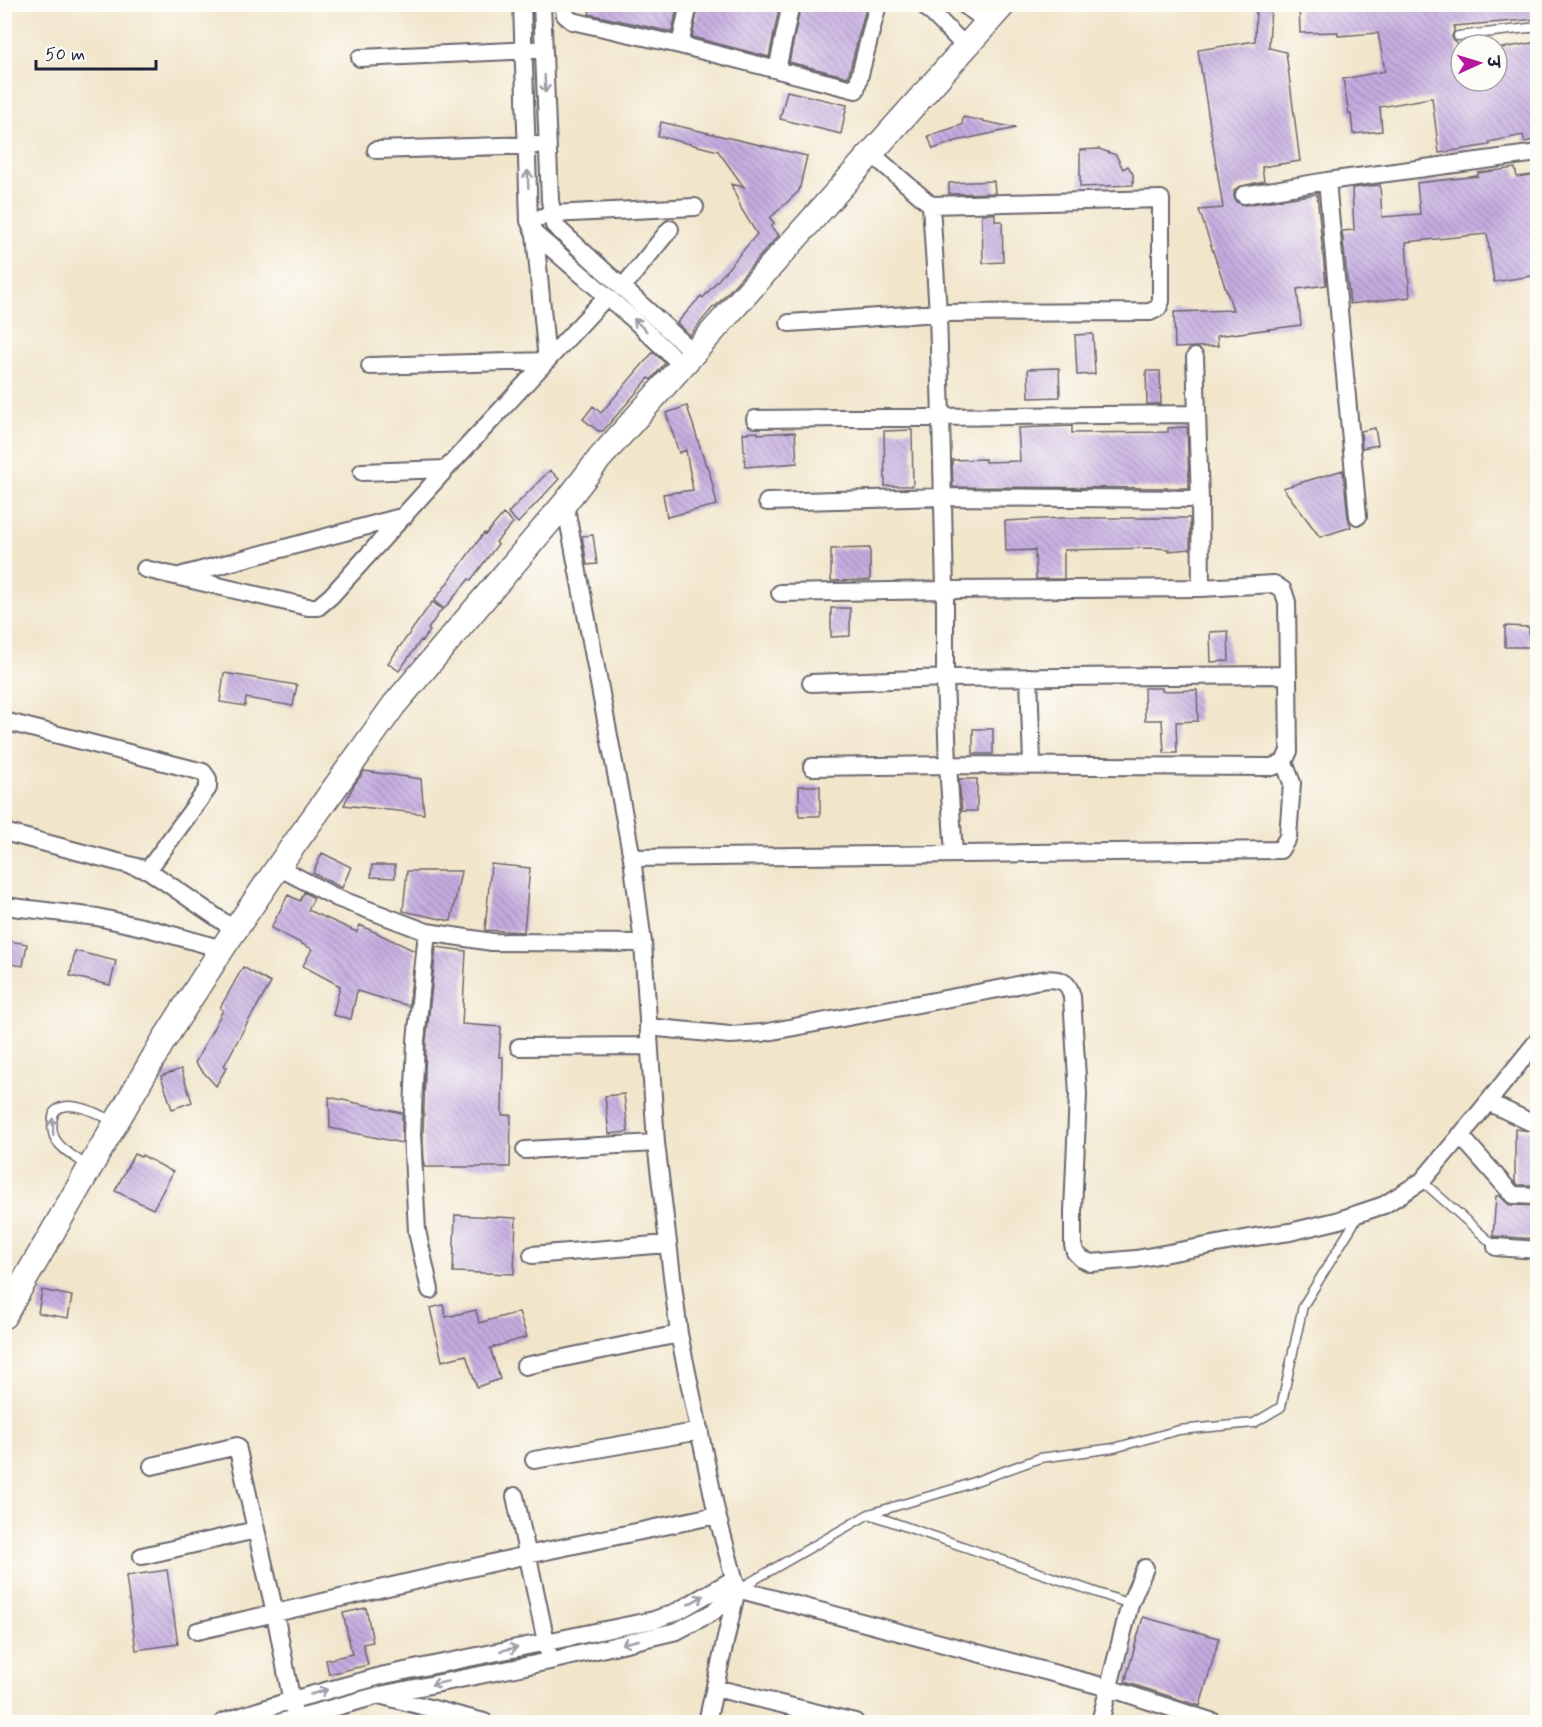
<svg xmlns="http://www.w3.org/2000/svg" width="1542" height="1727" font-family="Mynerve,'Playpen Sans Deva',sans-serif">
  <defs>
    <pattern id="building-back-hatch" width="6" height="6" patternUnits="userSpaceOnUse" patternTransform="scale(1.5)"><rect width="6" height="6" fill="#c5ace0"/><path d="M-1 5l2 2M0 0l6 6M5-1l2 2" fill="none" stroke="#a08cb7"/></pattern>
  </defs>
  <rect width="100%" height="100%" fill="#fdfcf7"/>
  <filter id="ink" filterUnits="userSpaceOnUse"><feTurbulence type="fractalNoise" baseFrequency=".0167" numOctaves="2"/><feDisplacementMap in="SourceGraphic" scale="12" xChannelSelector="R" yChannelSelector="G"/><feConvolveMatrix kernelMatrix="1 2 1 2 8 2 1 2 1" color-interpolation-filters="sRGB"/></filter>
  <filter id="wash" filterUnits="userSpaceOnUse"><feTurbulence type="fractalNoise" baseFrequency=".008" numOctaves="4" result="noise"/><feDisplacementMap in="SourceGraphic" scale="24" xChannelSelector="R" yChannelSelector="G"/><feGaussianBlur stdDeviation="1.35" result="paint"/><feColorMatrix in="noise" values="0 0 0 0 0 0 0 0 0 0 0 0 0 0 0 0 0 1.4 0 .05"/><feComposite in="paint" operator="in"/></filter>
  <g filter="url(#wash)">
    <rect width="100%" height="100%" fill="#f1e5ca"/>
    <g id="blocks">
      <path fill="url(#building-back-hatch)" d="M591,4H678L672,32L589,14Z
        M699,4H780L769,57L692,37Z
        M801,4H867L848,77L789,62Z
        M1256,4H1271L1269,48L1286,52L1300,161L1262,167L1264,181L1238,187L1234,191V197L1236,202L1245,205L1317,194L1326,285L1297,289L1301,325L1217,336L1218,346L1175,348L1174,312L1233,310L1199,210L1223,208L1198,50L1255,41Z
        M1299,4H1538V19L1454,26V31L1452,36L1453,40L1456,42L1461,70V81H1497V49L1538,42V139L1525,142L1523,135L1489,142L1490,145L1439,153L1432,98H1430L1380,107L1382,131L1353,134L1351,114H1349L1343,79L1385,71L1378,33L1338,36V32L1300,33Z
        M787,91L847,105L841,134L780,119Z
        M963,117L1016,128L956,141L933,149L928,136L962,125Z
        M661,122L807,156L799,191L770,218L774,223L771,227L779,235L715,307L714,306L690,335L677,323L701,296L703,298L757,234L742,210L731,184L744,187L718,151L658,136Z
        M1099,149L1116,155L1123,169L1128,166L1133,174V185L1080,187V150Z
        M1515,168L1517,177L1538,174V275L1494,282L1487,234L1406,242L1410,297L1350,304L1342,231L1354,230L1352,188L1380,185L1382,217L1420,214L1417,183L1478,176V173Z
        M994,181L995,193L949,194V183Z
        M982,214H995V221H1002L1003,262L983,263Z
        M1093,334L1095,374L1077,375L1075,335Z
        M653,352L665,363L651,380L649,378L603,431H598L583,419L593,406L601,413Z
        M1059,368L1060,397L1029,398L1028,369Z
        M1146,371H1160L1161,404H1147Z
        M687,406L706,466L708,465L717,505L667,517L663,494L693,490L686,450L679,453L666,413Z
        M1072,426V433L1168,432V428L1187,427L1189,488L953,487L952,460L985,459V462L1020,461L1018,428Z
        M1375,428L1378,445L1362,448L1361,431Z
        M912,430L913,486H885L884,431Z
        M758,432V434L795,432L797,463L745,467L743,433Z
        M550,470L559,479L518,523L508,513Z
        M1343,470L1348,517L1351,527L1320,537L1283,488Z
        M503,514L513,523L496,542L498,544L471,580L469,579L444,609L434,601L484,533L486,534Z
        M1062,518H1190V549L1169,551V549L1154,548L1064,550V579H1036L1035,550L1006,551L1005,521Z
        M593,535L597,564L587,565L582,536Z
        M870,548V580L831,581V549Z
        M432,602L442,609L428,629L430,631L422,641L421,640L399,671L388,663Z
        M831,608H850V636L831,637Z
        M1505,626L1529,627V647H1505Z
        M1228,631L1229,661L1211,662L1210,632Z
        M224,673L297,685L293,706L246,698L245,706L220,702Z
        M1144,688H1162V691L1197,690L1198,721L1176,722L1177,753H1164L1162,720H1145Z
        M973,729H993V754H973Z
        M364,771L421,779L424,814L344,805L354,785Z
        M959,779H977V811H962Z
        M799,786H820V816H799Z
        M322,853L351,867L342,888L313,873Z
        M491,864L530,868L524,932L485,930Z
        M372,865H395V878L371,877Z
        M407,871H461L451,921L403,911Z
        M304,892L314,898L308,910L357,932L360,925L415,951L409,1006L357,991L351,1019L333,1015L340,986L303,966L312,949L271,928L288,895L300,901Z
        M4,940L27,944L23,966L4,963Z
        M436,947L466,951L462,1024L501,1027L499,1057H503L502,1115H511L510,1167H424L423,1135L426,1042Z
        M75,951L116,961L110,985L70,976Z
        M243,967L271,983L246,1025L224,1066L227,1067L216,1086L195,1063L223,1010L220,1008Z
        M181,1069L192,1102L172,1109L161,1076Z
        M624,1094L628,1132L609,1134L605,1096Z
        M329,1097L402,1113V1143L330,1128Z
        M1515,1129L1538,1132V1185H1518L1515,1181Z
        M134,1154L141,1157L142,1155L173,1172L153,1209L115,1191Z
        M1496,1196H1500L1509,1205L1538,1206V1239L1493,1236Z
        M455,1215L516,1218L514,1274L453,1272Z
        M42,1290L72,1296L68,1318L38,1313Z
        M443,1305L446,1317L476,1310L479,1323L519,1312L527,1337L490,1348L500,1379L477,1387L466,1355L442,1361L430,1308Z
        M167,1570L178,1644L136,1650L126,1576Z
        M366,1608L373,1642L363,1644L368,1665L329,1674L326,1660L352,1654L343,1613Z
        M1143,1617L1219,1638L1200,1706L1125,1682Z"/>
    </g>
  </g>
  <g filter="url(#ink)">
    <use href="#blocks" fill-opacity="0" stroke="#6a666d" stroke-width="1.5"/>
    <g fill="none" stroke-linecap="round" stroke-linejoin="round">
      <g stroke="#6a666d" stroke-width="11">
        <path id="lane" d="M1458,36L1538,27
          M87,1166C65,1149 46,1144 54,1112C57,1110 59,1107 62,1107C77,1102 100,1115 113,1121
          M1422,1181L1496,1247
          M869,1514L957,1488L1040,1458L1114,1448L1179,1430L1254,1423L1281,1407L1303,1306L1359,1215
          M740,1588L869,1514L1130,1604"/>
      </g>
      <g stroke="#6a666d" stroke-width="20">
        <path id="street" d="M522,4L529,221L535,234L633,319L683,366
          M542,4L550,200L554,225L694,353
          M563,4L565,15L572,21L680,45L856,90L878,4
          M923,4L966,47
          M963,4L988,22
          M680,45L689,4
          M360,58L534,50
          M777,70L791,4
          M376,150L537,145
          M1327,181L1358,516
          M1244,195L1327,181L1538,153
          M542,217L551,214L695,207
          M622,288L670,229
          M789,323L938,313L1150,312L1158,308L1161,301V199L931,205L872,154
          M1195,357L1200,499
          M370,366L547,361L535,234
          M755,419L1196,414
          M362,472L446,469
          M767,502L942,497L1200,499L1201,588
          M565,503L632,858L643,943L656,1143L679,1334
          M145,569L308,607H318L331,596L446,469L607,296
          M183,575L405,516
          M780,593L945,590L1201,588L1274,584L1283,590L1287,602L1289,751L1284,762L1272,767L948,765L945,678V590L941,418L938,313L931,205
          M1029,677L1032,764
          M811,683L945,678L1287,675
          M4,721L203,772L208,779V788L148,870
          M812,767L948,765L954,854
          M4,832L148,870L235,930
          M632,858L1280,850L1288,837L1292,783L1284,762
          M278,867L337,898L427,932
          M4,906L97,917L151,929L222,949
          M648,1027L730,1035L762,1033L1009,987C1024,984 1054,973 1066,984C1070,988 1071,993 1072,997L1078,1094L1073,1211V1245L1075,1252L1082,1259L1091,1263L1136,1259L1255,1237L1290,1232L1336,1221L1384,1205L1422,1181L1476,1117L1538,1040
          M519,1047L649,1046
          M1488,1102L1530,1122H1538
          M1460,1135L1513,1195L1538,1196
          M525,1150L656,1143
          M1496,1247L1538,1250
          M532,1255L667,1244
          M430,1290L417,1231L412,1135L416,1041L427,932L492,942L643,943
          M525,1366L679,1334L717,1515L737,1589L707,1722
          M534,1460L700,1431
          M152,1466L237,1446L275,1613L293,1708
          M515,1496L548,1651
          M142,1556L256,1530
          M197,1631L527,1555L717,1515
          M715,1688L855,1722
          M383,1696L484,1722
          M223,1722L292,1700L385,1675L654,1620L678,1611L734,1579
          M281,1722L380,1695L550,1661L677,1631L713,1612L737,1589L1109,1688L1214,1722
          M1100,1722L1130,1604L1145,1568"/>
      </g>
      <g stroke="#6a666d" stroke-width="27">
        <path id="secondary" d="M4,1316L162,1043L222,949L278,867L394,705L565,503L600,458L1004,4"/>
      </g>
      <use href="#lane" stroke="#fff" stroke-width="8"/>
      <use href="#street" stroke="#fff" stroke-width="16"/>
      <use href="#secondary" stroke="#fff" stroke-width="24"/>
    </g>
    <defs><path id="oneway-shaft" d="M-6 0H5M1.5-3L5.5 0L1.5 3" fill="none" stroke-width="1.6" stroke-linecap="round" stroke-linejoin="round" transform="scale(1.5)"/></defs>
    <g stroke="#9c9ca7">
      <use href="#oneway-shaft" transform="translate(545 84) rotate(88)"/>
      <use href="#oneway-shaft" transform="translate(528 179) rotate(-92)"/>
      <use href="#oneway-shaft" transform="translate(640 325) rotate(-136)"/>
      <use href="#oneway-shaft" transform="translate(53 1127) rotate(-92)"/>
      <use href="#oneway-shaft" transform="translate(696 1600) rotate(-29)"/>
      <use href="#oneway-shaft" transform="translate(630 1642) rotate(167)"/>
      <use href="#oneway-shaft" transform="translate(509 1649) rotate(-12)"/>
      <use href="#oneway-shaft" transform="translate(440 1683) rotate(168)"/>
      <use href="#oneway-shaft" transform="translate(319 1692) rotate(-16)"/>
    </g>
  </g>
  <rect width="1542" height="1727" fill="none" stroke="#fdfcf7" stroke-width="24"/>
  <g transform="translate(1479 63) rotate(86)"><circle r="28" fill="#fdfcf7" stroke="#a5a5ac" stroke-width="1.5"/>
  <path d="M0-4.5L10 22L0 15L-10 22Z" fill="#b5179e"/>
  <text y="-9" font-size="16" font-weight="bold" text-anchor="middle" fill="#22223b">उ</text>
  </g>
  <path d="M36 60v9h120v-9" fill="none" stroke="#22223b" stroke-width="3"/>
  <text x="45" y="60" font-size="18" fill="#22223b" stroke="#fdfcf7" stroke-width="4.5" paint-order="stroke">50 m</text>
</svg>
